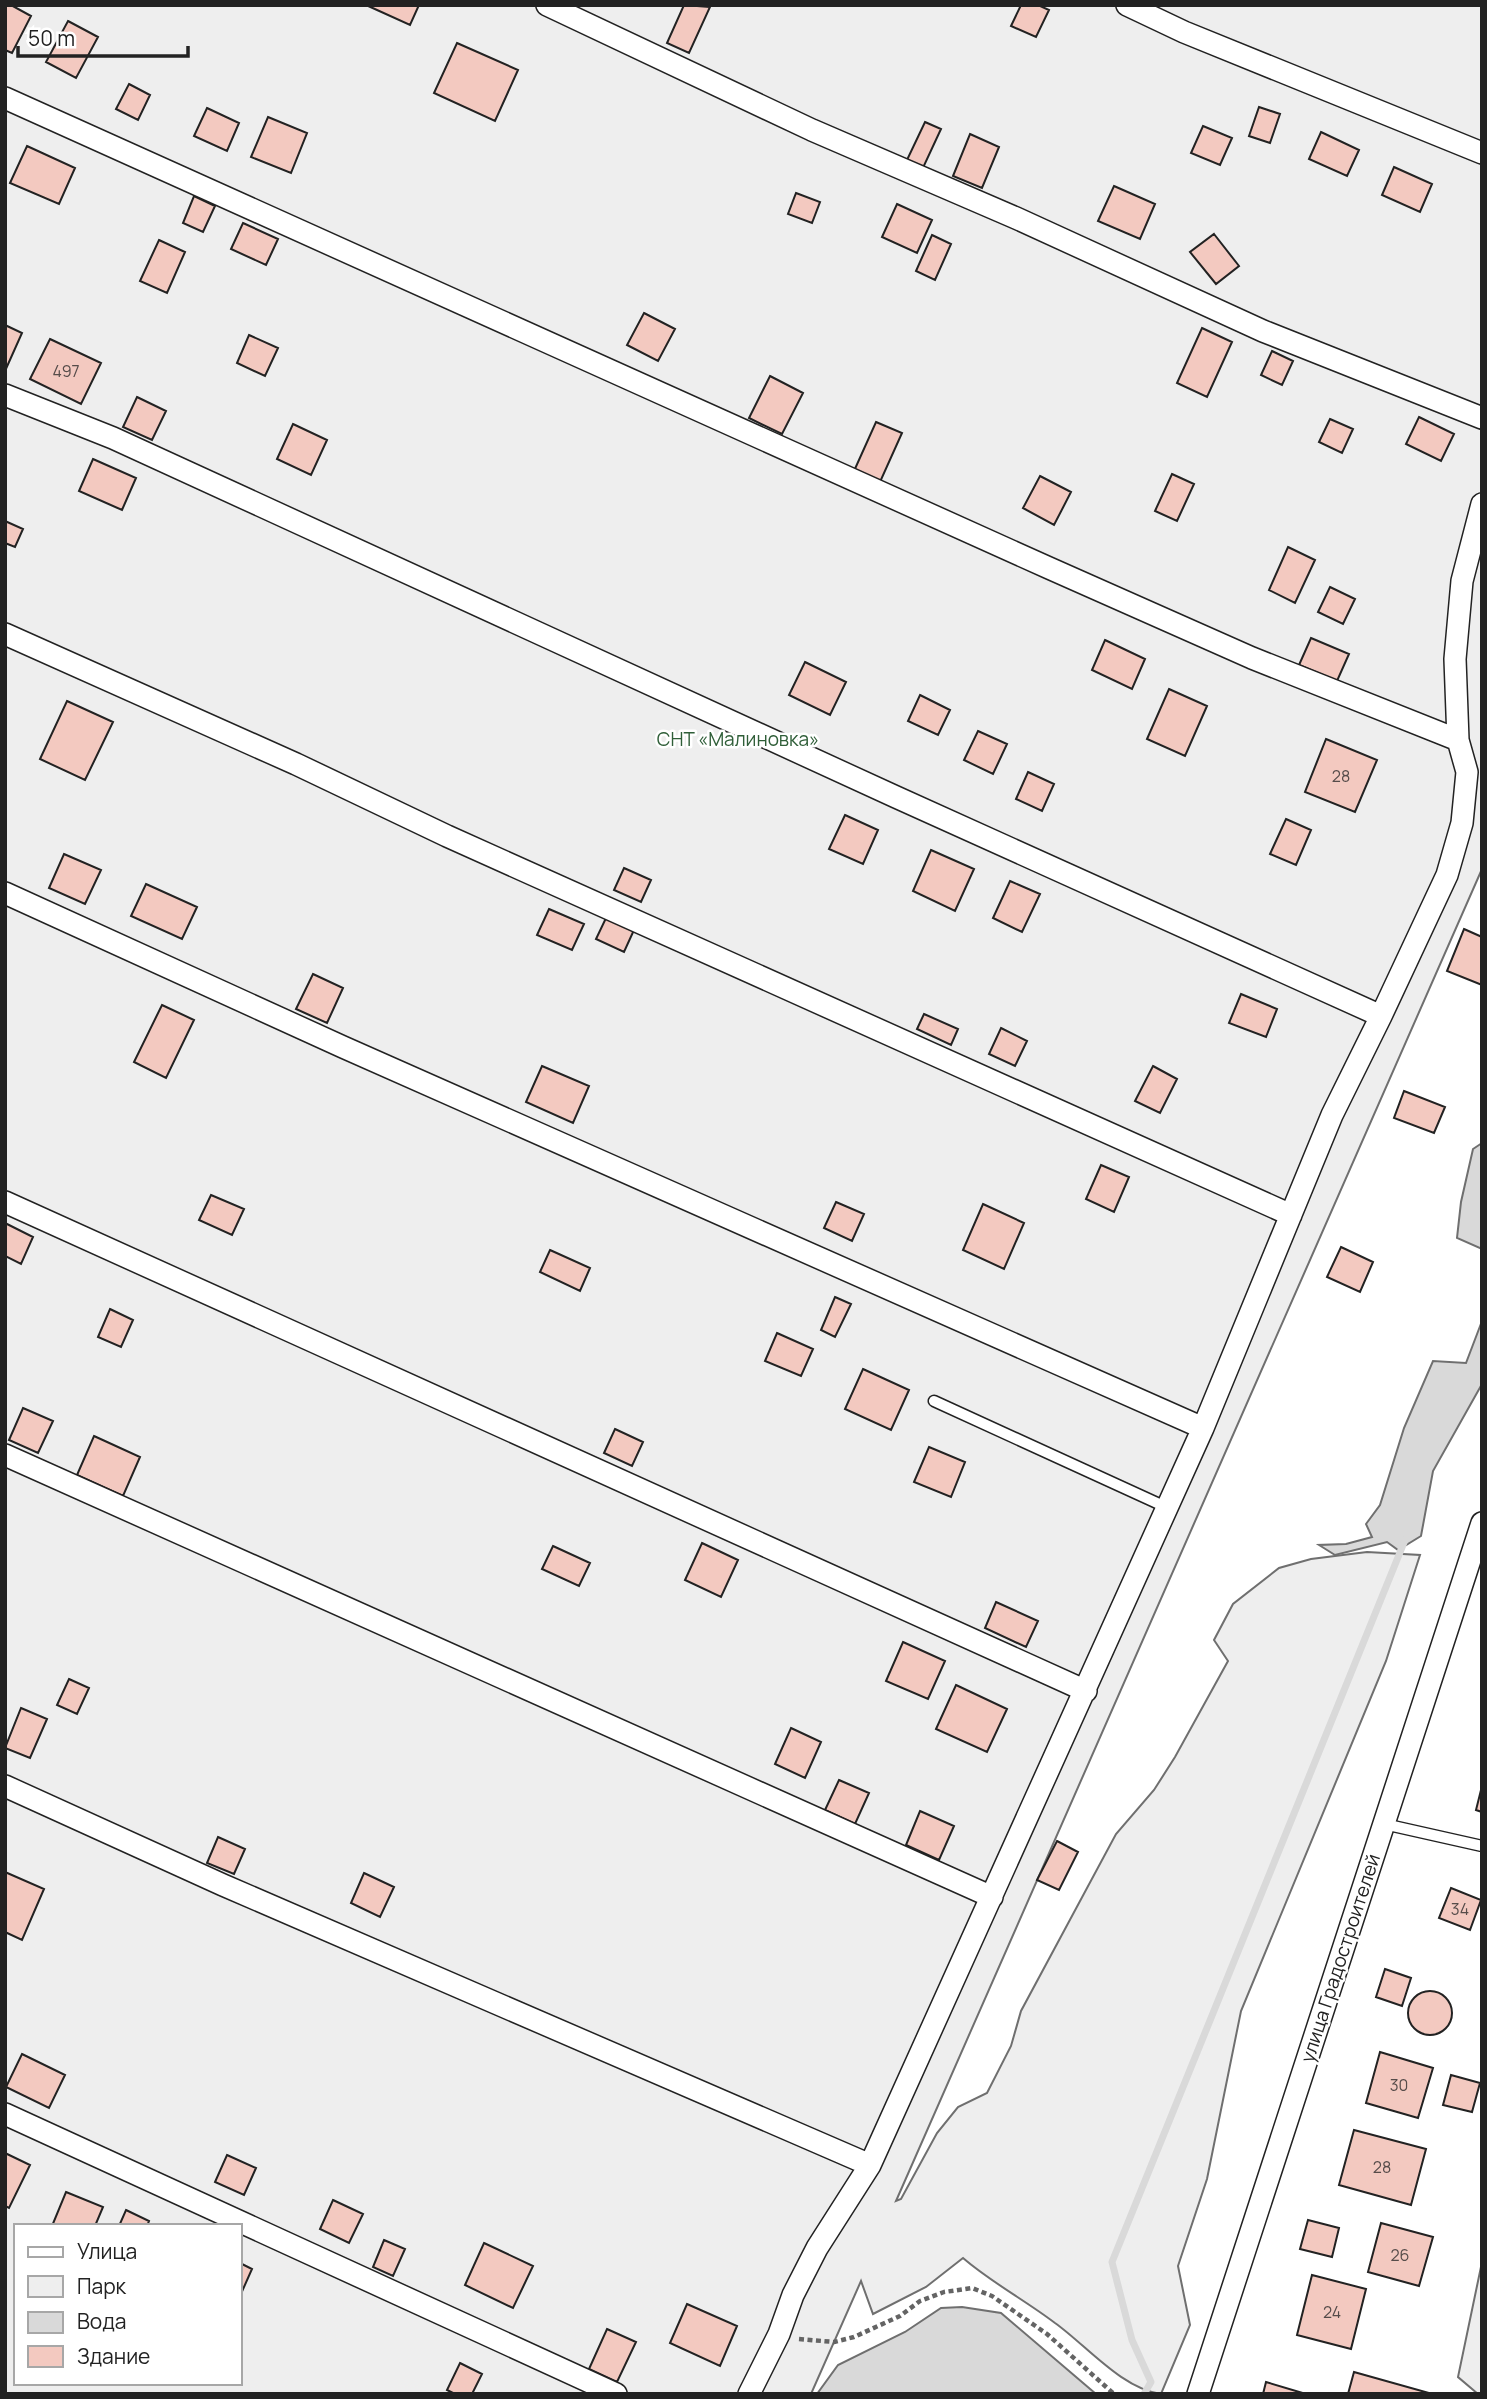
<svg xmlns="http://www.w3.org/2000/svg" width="1487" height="2399" font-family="Manrope,sans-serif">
  <rect width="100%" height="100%" fill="#fff"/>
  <path fill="#eee" stroke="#6f6f6f" stroke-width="2" fill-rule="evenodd" d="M5,5H1482V869L896,2201L901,2199L937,2133L958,2107L987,2093L1011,2046L1021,2011L1116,1834L1154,1790L1175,1757L1228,1661L1214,1640L1233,1604L1279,1568L1311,1559L1367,1552L1420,1555L1386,1661L1241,2011L1207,2179L1178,2266L1190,2325L1161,2394C1122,2389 1086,2345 1055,2323C1025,2300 992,2283 963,2258L926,2287L873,2314L861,2281L811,2394H5ZM16,2226H240V2383H16Z
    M1482,2262V2394H1478L1458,2377Z"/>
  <path fill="#d9d9d9" stroke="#6f6f6f" stroke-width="2" d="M1482,1143V1249L1457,1238L1461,1202L1473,1149Z
    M1482,1321V1384L1433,1471L1421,1536L1398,1550L1387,1542L1335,1555L1319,1545L1346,1544L1372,1537L1366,1524L1380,1505L1404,1428L1433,1361L1466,1363Z
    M962,2307L1001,2313L1096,2394H817L838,2365L905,2332L941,2308Z"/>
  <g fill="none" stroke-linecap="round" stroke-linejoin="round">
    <path stroke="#d9d9d9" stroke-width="7" d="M1144,2394L1151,2382L1132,2340L1112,2262L1405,1540"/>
  </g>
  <path fill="#f3c9c0" stroke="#222" stroke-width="2" d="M5,5H11L31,16L12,53L5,50Z
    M366,5H419L410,25Z
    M684,5L710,7L689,53L667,43Z
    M1021,5H1038L1049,10L1036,37L1011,26Z
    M68,21L98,37L76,78L46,62Z
    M457,43L518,70L495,121L434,93Z
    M129,84L150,95L138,120L116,109Z
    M1259,107L1280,114L1270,143L1249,136Z
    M207,108L239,123L227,151L194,136Z
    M268,117L307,133L291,173L251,157Z
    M925,122L941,129L922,170L906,162Z
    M1203,126L1232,138L1220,165L1191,153Z
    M1321,132L1359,150L1347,176L1309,159Z
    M970,134L999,147L982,188L953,176Z
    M27,146L75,168L59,204L10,183Z
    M1394,167L1432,184L1420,212L1382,195Z
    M1114,186L1155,204L1140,239L1098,221Z
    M796,193L820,202L812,223L788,214Z
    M194,196L215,206L203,232L183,223Z
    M897,204L932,220L917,253L882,237Z
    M243,223L278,239L266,265L231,249Z
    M1214,234L1239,266L1216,284L1190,252Z
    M932,235L951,244L935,280L916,271Z
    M159,240L185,252L167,293L140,281Z
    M644,313L675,329L658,361L627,345Z
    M5,325L22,333L5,371Z
    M1202,328L1232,342L1207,397L1177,383Z
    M249,335L278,348L265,376L237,363Z
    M50,339L101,363L81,404L30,379Z
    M1272,351L1293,361L1282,385L1261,375Z
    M770,376L803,393L782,434L749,418Z
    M137,397L166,411L152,440L123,427Z
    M1419,417L1454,434L1441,461L1406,444Z
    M1330,419L1353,429L1342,453L1319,442Z
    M876,422L902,433L880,482L854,471Z
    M293,424L327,440L311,475L277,459Z
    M93,459L136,478L122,510L79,491Z
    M1172,474L1194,484L1177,521L1155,511Z
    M1040,476L1071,492L1054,525L1023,508Z
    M5,521L23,529L15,547L5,543Z
    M1288,547L1315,560L1295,603L1269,590Z
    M1330,587L1355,599L1343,624L1318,612Z
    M1311,638L1349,654L1337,681L1299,665Z
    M1105,640L1145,659L1132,689L1092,670Z
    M805,662L846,682L830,715L789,695Z
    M1169,689L1207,706L1185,756L1147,739Z
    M920,695L950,710L938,735L908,721Z
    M67,701L113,722L85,780L40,759Z
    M978,731L1007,744L993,774L964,760Z
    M1326,739L1377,760L1355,812L1305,792Z
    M1028,772L1054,784L1042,811L1016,799Z
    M845,815L878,830L863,864L829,849Z
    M1286,819L1311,830L1296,865L1270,854Z
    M931,850L974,869L955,911L913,891Z
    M64,854L101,870L85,904L49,888Z
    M624,868L651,880L641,902L614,890Z
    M1010,881L1040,894L1022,932L993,918Z
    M146,884L197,907L182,939L131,916Z
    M549,909L584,924L572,950L537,935Z
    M606,918L634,930L624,952L596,939Z
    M1464,929L1482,937V985L1447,971Z
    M313,974L343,988L327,1023L296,1009Z
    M1241,994L1277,1009L1266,1037L1229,1023Z
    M162,1005L194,1020L166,1078L134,1062Z
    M924,1014L958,1029L951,1045L917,1029Z
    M1001,1028L1027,1041L1015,1066L989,1054Z
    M542,1066L589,1086L573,1123L526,1102Z
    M1153,1066L1177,1079L1160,1113L1135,1101Z
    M1404,1091L1445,1107L1434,1133L1394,1118Z
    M1101,1165L1129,1177L1114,1212L1086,1199Z
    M211,1195L244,1209L232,1235L199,1220Z
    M836,1202L864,1214L852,1241L824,1228Z
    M983,1204L1024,1223L1004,1269L963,1250Z
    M5,1223L33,1237L21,1264L5,1256Z
    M1341,1247L1373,1262L1360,1292L1327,1277Z
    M550,1250L590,1268L580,1291L540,1272Z
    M835,1297L851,1304L835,1337L821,1330Z
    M110,1309L133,1320L121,1347L98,1337Z
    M777,1333L813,1349L801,1376L765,1361Z
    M863,1369L909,1390L891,1430L845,1409Z
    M23,1408L53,1421L38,1453L9,1440Z
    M615,1429L643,1442L632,1466L604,1453Z
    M94,1436L140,1457L123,1496L77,1475Z
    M929,1447L965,1462L951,1497L914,1482Z
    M702,1543L738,1560L721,1597L685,1580Z
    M553,1546L590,1563L579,1586L542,1569Z
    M996,1602L1038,1621L1026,1647L985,1628Z
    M903,1642L945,1661L928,1699L886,1681Z
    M69,1679L89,1688L77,1714L57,1705Z
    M956,1685L1007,1709L987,1752L936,1729Z
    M21,1708L47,1719L30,1758L5,1748Z
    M791,1728L821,1742L805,1778L775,1764Z
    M839,1780L869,1793L855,1824L825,1810Z
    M1482,1786V1812L1476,1810Z
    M920,1811L954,1826L939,1860L906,1845Z
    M218,1837L245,1849L234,1874L207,1863Z
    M1057,1841L1078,1852L1059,1890L1037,1880Z
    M5,1872L44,1889L22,1940L5,1932Z
    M364,1873L394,1887L380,1917L351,1903Z
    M1451,1888L1481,1900L1470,1930L1439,1918Z
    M1385,1969L1411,1978L1402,2006L1376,1997Z
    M1408 2013a22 22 0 1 1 44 0a22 22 0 1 1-44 0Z
    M1380,2052L1433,2068L1418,2118L1366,2103Z
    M22,2054L65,2075L49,2108L6,2087Z
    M1451,2075L1480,2083L1472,2112L1443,2105Z
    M1354,2130L1426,2149L1411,2205L1339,2185Z
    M5,2153L30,2165L9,2208L5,2206Z
    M227,2155L256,2168L244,2195L215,2182Z
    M66,2192L103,2207L95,2226H52Z
    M333,2200L363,2214L349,2243L320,2229Z
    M126,2210L149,2221L147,2226H119Z
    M1308,2220L1339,2228L1332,2257L1300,2249Z
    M1381,2223L1433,2237L1419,2286L1368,2272Z
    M384,2240L405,2249L393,2276L373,2267Z
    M484,2243L533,2266L513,2308L465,2285Z
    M240,2263L252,2269L240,2296Z
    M1312,2275L1366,2289L1351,2349L1297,2335Z
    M687,2304L737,2326L720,2366L670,2343Z
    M607,2329L636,2342L617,2382L589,2369Z
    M460,2363L482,2374L472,2394H455L447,2390Z
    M1354,2372L1429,2393V2394H1348Z
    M1266,2382L1306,2394H1263Z"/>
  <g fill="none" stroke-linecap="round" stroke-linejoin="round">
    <g stroke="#222" stroke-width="13">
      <path id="lane" d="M934,1401L1168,1508
        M1384,1824L1482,1846"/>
    </g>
    <g stroke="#222" stroke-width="24">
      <path id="street" d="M547,5L812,130L1016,218L1263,331L1482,418
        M1127,5L1184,32L1482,153
        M5,98L1049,568L1252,658L1458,740
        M5,395L113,438L896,797L1381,1016
        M5,634L296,764L447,836L1291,1215
        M5,893L343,1047L1203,1428
        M5,1202L1086,1691
        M5,1455L992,1897
        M5,1786L223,1885L870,2165
        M5,2114L616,2394
        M749,2394L779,2334L793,2295L817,2248L870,2165L1203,1428L1332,1115L1381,1016L1447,875L1462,823L1467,772L1458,740L1455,659L1462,581L1482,504
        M1198,2394L1482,1523"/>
    </g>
    <path stroke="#646464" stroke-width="4.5" stroke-dasharray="5 3.5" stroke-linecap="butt" d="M799,2339L834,2342L854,2337L900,2316L920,2301L944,2292L972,2288L992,2296L1047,2334L1114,2394"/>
    <use href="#lane" stroke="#fff" stroke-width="10"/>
    <use href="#street" stroke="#fff" stroke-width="21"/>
  </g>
  <g text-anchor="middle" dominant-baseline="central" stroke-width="5" stroke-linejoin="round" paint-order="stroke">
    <g font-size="16" fill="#564c4a">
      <text x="66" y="371">497</text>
      <text x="1341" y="776">28</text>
      <text x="1460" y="1909">34</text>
      <text x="1399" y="2085">30</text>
      <text x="1382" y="2167">28</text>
      <text x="1400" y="2255">26</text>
      <text x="1332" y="2312">24</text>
    </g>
    <g font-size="19" fill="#2f5e38" stroke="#fff">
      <text x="738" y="739">СНТ «Малиновка»</text>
    </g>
    <g font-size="19" fill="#222" stroke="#fff">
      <text transform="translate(1340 1958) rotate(-72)">улица Градостроителей</text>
    </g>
  </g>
  <rect width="1487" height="2399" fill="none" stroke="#222222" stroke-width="14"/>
  <rect x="14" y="2224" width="228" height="161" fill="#ffffff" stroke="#a7a7a7" stroke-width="2"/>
  <rect x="28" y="2247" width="35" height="10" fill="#ffffff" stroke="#a7a7a7" stroke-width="2"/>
  <text x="77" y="2259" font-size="21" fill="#222222">Улица</text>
  <rect x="28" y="2276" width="35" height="21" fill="#eeeeee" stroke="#a7a7a7" stroke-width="2"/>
  <text x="77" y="2294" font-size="21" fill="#222222">Парк</text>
  <rect x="28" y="2312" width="35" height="21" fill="#d9d9d9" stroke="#a7a7a7" stroke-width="2"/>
  <text x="77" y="2329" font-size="21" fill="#222222">Вода</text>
  <rect x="28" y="2346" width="35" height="21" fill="#f3c9c0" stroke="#a7a7a7" stroke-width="2"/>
  <text x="77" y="2364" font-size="21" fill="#222222">Здание</text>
  <path d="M18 46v10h170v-10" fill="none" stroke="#222222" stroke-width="3.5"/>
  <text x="28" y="46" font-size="21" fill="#222222" stroke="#ffffff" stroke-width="5" paint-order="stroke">50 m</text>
</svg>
